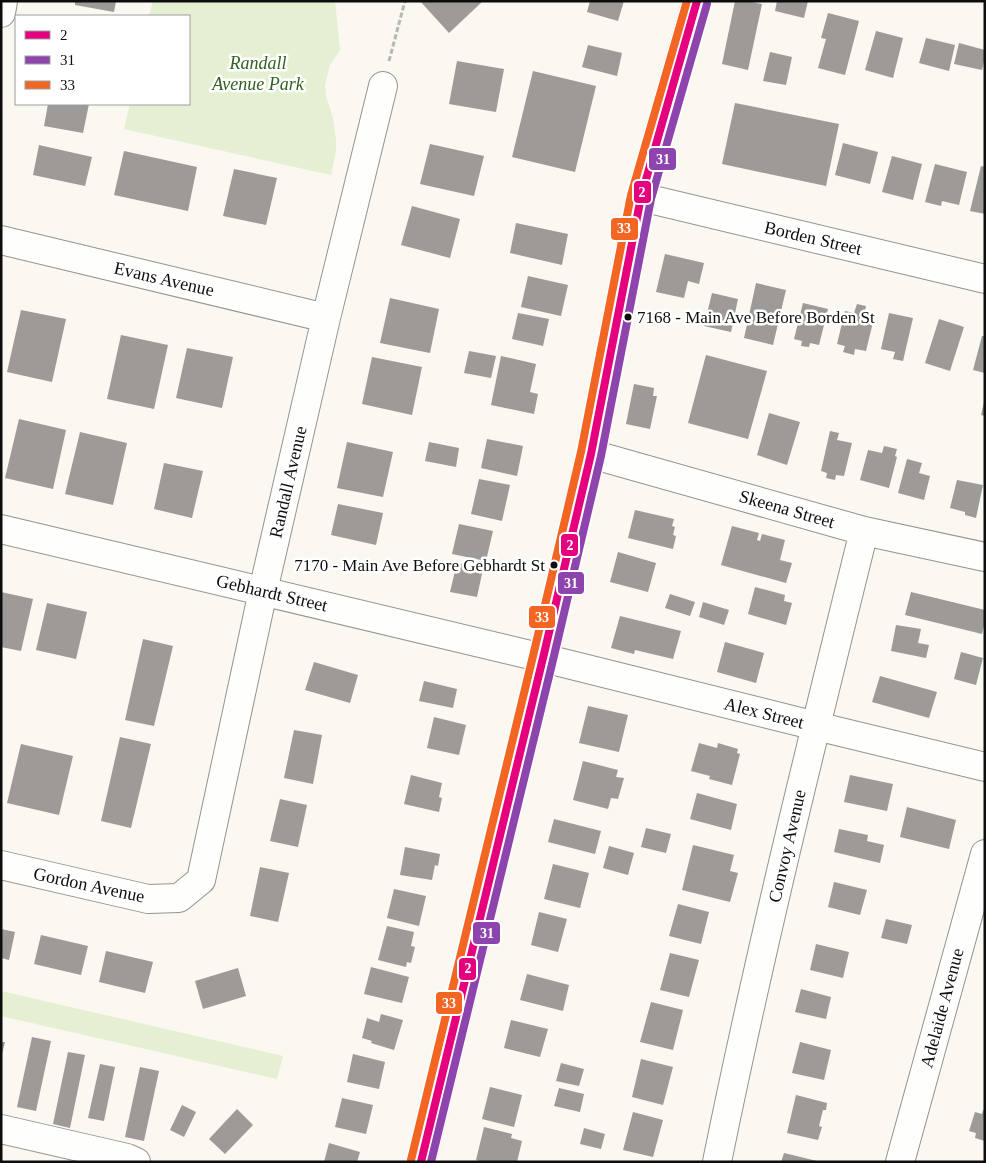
<svg xmlns="http://www.w3.org/2000/svg" width="986" height="1163" font-family="'Times New Roman',serif">
  <rect width="100%" height="100%" fill="#faf8f1"/>
  <path fill="#e5efd2" d="M153,1H335L340,50L330,65L325,85L326,96L333,118L336,140V151L331,175L124,129L130,104H189V16H149Z
    M1,991L283,1056L277,1079L1,1016Z"/>
  <path fill="#9d9a97" d="M75,1H116L114,12L75,5Z
    M420,1H483L449,33Z
    M590,1H624L618,21L587,12Z
    M735,1H747L762,4L748,70L722,64Z
    M777,1H808L804,18L775,11Z
    M828,13L859,21L845,75L818,68L826,39L821,38Z
    M876,31L903,38L893,78L865,70Z
    M926,38L955,45L949,71L919,63Z
    M959,43L985,50V57L982,70L954,64Z
    M588,45L622,53L617,76L582,67Z
    M770,52L792,57L786,85L763,81Z
    M457,61L504,69L496,112L449,104Z
    M533,71L596,86L575,172L512,157Z
    M735,103L839,124L826,186L722,164Z
    M48,104H89L83,133L44,126Z
    M843,143L878,152L870,184L835,175Z
    M430,144L484,156L474,196L420,184Z
    M39,145L92,157L85,186L33,175Z
    M124,151L197,167L188,211L114,195Z
    M892,156L922,164L913,200L882,192Z
    M935,164L967,172L959,205L942,201L941,206L925,202Z
    M981,166L985,167V214L970,211Z
    M234,169L277,178L266,225L223,216Z
    M412,206L460,219L450,258L401,245Z
    M516,223L568,234L562,265L510,253Z
    M665,254L704,263L699,284L688,281L684,298L656,292Z
    M528,276L568,285L561,316L521,307Z
    M756,283L786,290L773,345L744,338Z
    M712,293L738,299L731,332L704,326Z
    M390,298L439,309L430,353L380,343Z
    M803,303L828,309L819,345L810,343L809,347L801,346L802,341L794,339Z
    M857,304L866,306L864,316L874,318L866,351L855,349L854,355L843,352L845,346L837,344L845,311L854,313Z
    M21,310L66,319L52,382L7,372Z
    M518,313L549,319L543,346L512,339Z
    M889,313L913,318L903,361L893,359L895,352L881,349Z
    M939,319L964,327L950,371L925,363Z
    M121,335L168,345L154,409L107,399Z
    M982,336H985V373L973,370Z
    M187,348L233,357L222,408L176,398Z
    M469,351L496,356L491,378L464,373Z
    M706,355L767,371L748,439L688,423Z
    M501,356L536,364L530,392L538,394L534,414L491,405Z
    M372,357L422,367L412,415L362,404Z
    M634,384L654,388L653,396H657L650,429L626,424Z
    M984,402H985V416L981,415Z
    M769,413L800,422L787,465L757,455Z
    M19,419L66,430L53,489L5,478Z
    M830,431L839,433L837,440L852,443L844,476L836,475L835,480L826,478L827,473L821,471Z
    M80,432L127,443L113,505L65,494Z
    M487,439L523,446L517,476L481,468Z
    M347,442L393,452L383,497L337,488Z
    M429,442L459,448L456,467L425,461Z
    M884,446L897,449L895,456L897,457L889,488L860,480L868,450L882,453Z
    M907,459L922,463L919,473L930,476L924,500L898,493Z
    M164,463L203,471L192,518L154,509Z
    M479,479L510,485L502,521L471,514Z
    M957,480L983,485L976,518L965,515V512L950,508Z
    M338,504L383,513L376,545L331,535Z
    M635,510L674,519L672,526L675,527L673,535L676,536L673,549L628,538Z
    M459,524L493,531L486,561L452,554Z
    M732,526L759,533L757,540L760,541L762,534L785,540L780,560L792,563L786,583L721,565Z
    M618,552L656,563L648,592L610,582Z
    M457,563L483,569L477,597L450,592Z
    M755,587L785,595L784,601L792,603L786,625L748,614Z
    M1,592L33,599L21,651L1,647Z
    M911,592L985,610V621L982,634L905,615Z
    M670,594L695,602L690,616L665,608Z
    M703,602L729,610L724,625L699,617Z
    M47,603L87,612L76,659L36,650Z
    M620,616L681,631L673,659L635,650L634,654L611,648Z
    M896,625L921,629L918,643L929,645L926,658L891,651Z
    M143,639L173,646L154,726L125,720Z
    M725,642L764,653L756,683L717,672Z
    M961,652L983,658L976,685L954,679Z
    M314,662L358,675L350,703L305,690Z
    M880,676L937,692L929,718L872,702Z
    M424,681L457,689L453,708L419,701Z
    M588,706L628,715L619,752L579,743Z
    M434,717L466,725L459,755L427,748Z
    M294,730L322,735L313,784L284,778Z
    M120,737L151,744L131,828L101,821Z
    M699,743L717,748L718,743L738,749L737,753L740,754L732,785L709,779L710,776L691,771Z
    M21,744L73,756L59,815L7,803Z
    M583,761L618,770L616,777L624,778L618,799L611,798L608,809L573,800Z
    M411,775L442,783L439,797L442,798L439,812L404,804Z
    M850,775L893,784L887,811L844,802Z
    M697,793L737,804L731,830L690,819Z
    M280,799L307,805L298,847L270,841Z
    M907,807L956,820L949,849L900,837Z
    M554,819L601,831L595,854L548,842Z
    M646,828L671,834L666,853L641,847Z
    M839,829L868,835L867,841L884,845L880,863L834,852Z
    M693,845L734,855L730,871L738,873L730,902L682,890Z
    M609,846L634,853L628,875L603,868Z
    M405,847L440,854L438,866L435,865L432,880L400,875Z
    M553,864L589,873L580,908L544,899Z
    M260,867L289,873L278,922L250,916Z
    M834,882L867,890L860,915L828,907Z
    M394,889L426,896L419,926L387,918Z
    M678,904L709,912L701,944L669,936Z
    M539,912L567,919L558,952L531,945Z
    M886,919L912,925L907,944L881,938Z
    M387,926L414,932L411,946L415,947L411,963L407,962L406,967L378,960Z
    M1,929L15,932L9,960L1,958Z
    M41,935L88,946L81,975L34,964Z
    M816,944L849,952L843,978L810,970Z
    M106,951L153,962L145,993L99,982Z
    M670,953L699,960L689,997L660,990Z
    M371,967L409,977L402,1003L364,994Z
    M238,968L246,996L203,1009L195,981Z
    M527,974L569,985L563,1011L520,1000Z
    M801,989L831,997L826,1019L795,1012Z
    M651,1002L683,1010L673,1050L640,1042Z
    M381,1014L403,1020L394,1050L371,1043L372,1041L362,1038L367,1018L379,1022Z
    M511,1020L548,1029L540,1057L504,1048Z
    M32,1037L51,1041L36,1111L17,1107Z
    M1,1042H5L2,1054H1Z
    M800,1042L831,1050L824,1080L792,1073Z
    M68,1052L85,1055L70,1128L53,1124Z
    M353,1054L385,1062L379,1089L347,1082Z
    M641,1059L673,1067L663,1105L632,1097Z
    M561,1063L584,1069L579,1086L556,1081Z
    M100,1064L115,1067L104,1121L88,1118Z
    M140,1067L159,1071L144,1141L125,1137Z
    M490,1087L522,1095L514,1127L482,1119Z
    M559,1088L584,1094L580,1112L554,1106Z
    M796,1095L827,1103L826,1110H823L819,1126L822,1127L818,1140L787,1133Z
    M342,1098L373,1105L366,1134L335,1127Z
    M182,1105L196,1112L184,1137L170,1130Z
    M237,1109L253,1125L225,1154L209,1139Z
    M983,1110H985V1141L975,1138L976,1133L969,1131L975,1112L982,1114Z
    M633,1112L663,1120L653,1157L623,1150Z
    M484,1127L512,1134L511,1138L522,1141L517,1162H484L476,1160Z
    M584,1128L605,1134L601,1149L580,1144Z
    M329,1143L360,1152L357,1162H324Z
    M784,1153L817,1161V1162H781Z"/>
  <g fill="none" stroke-linecap="round" stroke-linejoin="round">
    <g stroke="#949390" stroke-width="30">
      <path id="street" d="M1,13L3,1
        M641,197L985,279
        M1,240L326,318
        M591,454L864,531L985,557
        M1,529L543,658L816,726L985,767
        M1,865L148,899L179,898L201,880L263,591L326,318L383,86
        M1,1129L127,1158L136,1162
        M717,1162C760,950 812,741 864,531
        M900,1162L985,854"/>
    </g>
    <g stroke="#8a8986" stroke-width="30">
      <path id="secondary" d="M421,1162L543,658L591,454L641,197L697,1"/>
    </g>
    <path stroke="#b8b7b6" stroke-width="3" stroke-dasharray="5 2.5" stroke-linecap="butt" d="M389,61L405,1"/>
    <use href="#street" stroke="#fefefd" stroke-width="28"/>
    <use href="#secondary" stroke="#f4f2e8" stroke-width="28"/>
    <g stroke="#fff" stroke-width="11">
      <path id="bus-1" d="M421,1162L543,658L591,454L641,197L697,1"/>
    </g>
    <g stroke="#fff" stroke-width="11">
      <path id="bus-2" d="M431,1162L553,660L601,456L651,199L707,4"/>
    </g>
    <g stroke="#fff" stroke-width="11">
      <path id="bus-3" d="M411,1160L533,656L581,452L631,195L687,1"/>
    </g>
    <use href="#bus-1" stroke="#e5007d" stroke-width="8"/>
    <use href="#bus-2" stroke="#8e44ad" stroke-width="8"/>
    <use href="#bus-3" stroke="#f26522" stroke-width="8"/>
  </g>
  <g fill="#0d0d0d" stroke="#fff" stroke-width="2">
    <circle cx="628" cy="317" r="4.5"/>
    <circle cx="554" cy="565" r="4.5"/>
  </g>
  <g text-anchor="middle" dominant-baseline="central" stroke-width="5" stroke-linejoin="round" paint-order="stroke">
    <g font-size="17" fill="#0d0d0d" stroke="#fff" text-anchor="start">
      <text x="637" y="317">7168 - Main Ave Before Borden St</text>
      <text x="545" y="565" text-anchor="end">7170 - Main Ave Before Gebhardt St</text>
    </g>
    <g font-size="18" font-style="italic" fill="#326120" stroke="#fff">
      <text x="258" y="63">Randall<tspan x="258" dy="21">Avenue Park</tspan></text>
    </g>
    <g font-size="18" fill="#0d0d0d" stroke="#fff">
      <text transform="translate(813 238) rotate(13)">Borden Street</text>
      <text transform="translate(164 279) rotate(13)">Evans Avenue</text>
      <text transform="translate(288 482) rotate(-77)">Randall Avenue</text>
      <text transform="translate(787 509) rotate(16)">Skeena Street</text>
      <text transform="translate(272 593) rotate(13)">Gebhardt Street</text>
      <text transform="translate(764 713) rotate(14)">Alex Street</text>
      <text transform="translate(787 846) rotate(-77)">Convoy Avenue</text>
      <text transform="translate(89 885) rotate(12)">Gordon Avenue</text>
      <text transform="translate(942 1008) rotate(-75)">Adelaide Avenue</text>
    </g>
  </g>
  <g stroke="#fff" stroke-width="2">
    <rect x="648" y="147" width="29" height="24" rx="5" fill="#8e44ad"/>
    <rect x="633" y="180" width="19" height="24" rx="5" fill="#e5007d"/>
    <rect x="610" y="217" width="29" height="24" rx="5" fill="#f26522"/>
    <rect x="560" y="533" width="19" height="24" rx="5" fill="#e5007d"/>
    <rect x="557" y="571" width="28" height="24" rx="5" fill="#8e44ad"/>
    <rect x="528" y="605" width="28" height="24" rx="5" fill="#f26522"/>
    <rect x="472" y="921" width="29" height="24" rx="5" fill="#8e44ad"/>
    <rect x="458" y="957" width="19" height="24" rx="5" fill="#e5007d"/>
    <rect x="435" y="991" width="28" height="24" rx="5" fill="#f26522"/>
  </g>
  <g font-size="14" text-anchor="middle" font-weight="bold" fill="#fff">
    <text x="663" y="164">31</text>
    <text x="642" y="197">2</text>
    <text x="624" y="233">33</text>
    <text x="570" y="550">2</text>
    <text x="571" y="588">31</text>
    <text x="542" y="622">33</text>
    <text x="487" y="938">31</text>
    <text x="468" y="973">2</text>
    <text x="449" y="1008">33</text>
  </g>
  <rect width="986" height="1163" fill="none" stroke="#0d0d0d" stroke-width="5"/>
  <rect x="15" y="15" width="175" height="90" fill="#ffffff" stroke="#9e9e9e"/>
  <rect x="25" y="31" width="25" height="8" fill="#e5007d" stroke="#9e9e9e"/>
  <text x="60" y="40" font-size="15" fill="#0d0d0d">2</text>
  <rect x="25" y="56" width="25" height="8" fill="#8e44ad" stroke="#9e9e9e"/>
  <text x="60" y="65" font-size="15" fill="#0d0d0d">31</text>
  <rect x="25" y="81" width="25" height="8" fill="#f26522" stroke="#9e9e9e"/>
  <text x="60" y="90" font-size="15" fill="#0d0d0d">33</text>
</svg>
